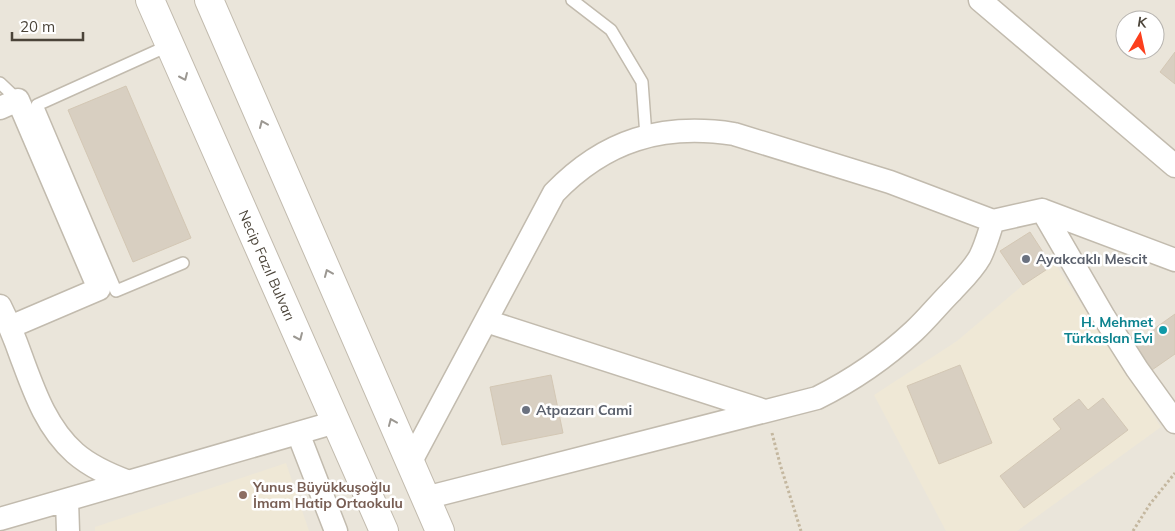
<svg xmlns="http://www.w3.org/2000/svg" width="1175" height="531" font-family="Mulish,sans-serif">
  <rect width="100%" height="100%" fill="#f6f3ec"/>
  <path fill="#eae5da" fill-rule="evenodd" d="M0,0H1175V531H0ZM1125,20H1155V50H1125Z"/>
  <path fill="#efe8d6" d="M1054,262L1161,427L1017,531H946L874,395L957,341L1023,285L1052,266Z
    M286,463L309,531H95V527Z"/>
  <path fill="#d8cfc1" stroke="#d3c7b4" d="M1175,52V84L1160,72Z
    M126,86L191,238L133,262L68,110Z
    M1030,232L1052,266L1023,285L1000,251Z
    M1175,314V354L1149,372L1130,346Z
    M960,365L992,443L939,464L907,386Z
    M551,375L563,433L502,445L490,387Z
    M1103,398L1128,430L1024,508L1000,476L1061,429L1053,419L1079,399L1088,410Z"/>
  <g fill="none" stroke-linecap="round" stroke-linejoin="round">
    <g stroke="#c2bbae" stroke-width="14">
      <path id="service" d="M572,0L611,30L642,82L646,136
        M170,45L37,105L116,291L183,263
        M0,83L18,100"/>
    </g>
    <g stroke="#c2bbae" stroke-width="25">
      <path id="minor" d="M980,0L1175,166
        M0,108L18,100L99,289L10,327
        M1042,210L1104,317L1137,369L1175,422
        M0,306C8,322 15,339 21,356C34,391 46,427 75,453C91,467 110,475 129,482
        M486,321L765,411
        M298,433L336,531
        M410,463L554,193C605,140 662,123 734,134L890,182L993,221L1042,210L1175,260
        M425,498L817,398C853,380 885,358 914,331C927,319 938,305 951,292C961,281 972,271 980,257C986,245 989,233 993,221
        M67,500L68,531
        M0,519L336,422"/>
    </g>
    <g stroke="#c2bbae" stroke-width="30">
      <g id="tertiary">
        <path id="s1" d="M150,0L384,531"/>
        <path d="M209,0L440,531"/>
      </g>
    </g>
    <path stroke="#c4b79f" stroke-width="3" stroke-dasharray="2.5 2.5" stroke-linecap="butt" d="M772,433L780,464L801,531
      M1133,531L1150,504L1175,473"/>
    <use href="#service" stroke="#fff" stroke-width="11"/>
    <use href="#minor" stroke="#fff" stroke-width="22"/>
    <use href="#tertiary" stroke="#fff" stroke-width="28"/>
  </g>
  <defs><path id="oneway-chevron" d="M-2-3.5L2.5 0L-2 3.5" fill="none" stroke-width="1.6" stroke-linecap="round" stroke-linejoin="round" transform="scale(1.25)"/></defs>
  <g stroke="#9c9892">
    <use href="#oneway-chevron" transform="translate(184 77) rotate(66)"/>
    <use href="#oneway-chevron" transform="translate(263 124) rotate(-113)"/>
    <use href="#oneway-chevron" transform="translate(328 273) rotate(-113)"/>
    <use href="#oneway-chevron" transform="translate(299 337) rotate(66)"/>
    <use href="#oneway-chevron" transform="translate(392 422) rotate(-113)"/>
  </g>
  <g fill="#6b7280" stroke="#fff" stroke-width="2">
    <circle cx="1026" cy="259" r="5"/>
    <circle cx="526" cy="410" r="5"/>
  </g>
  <circle fill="#0f9aa8" stroke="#fff" stroke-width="2" cx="1163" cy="330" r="5"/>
  <circle fill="#8d6e63" stroke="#fff" stroke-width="2" cx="243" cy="495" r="5"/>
  <g text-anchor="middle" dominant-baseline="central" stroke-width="5" stroke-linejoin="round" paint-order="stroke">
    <g font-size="14" font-weight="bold" fill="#5b616d" stroke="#fff" text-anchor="start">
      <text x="1036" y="259">Ayakcaklı Mescit</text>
      <text x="536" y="410">Atpazarı Cami</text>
    </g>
    <g font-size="14" fill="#4b4439" stroke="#fff">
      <text stroke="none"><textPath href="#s1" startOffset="290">Necip Fazıl Bulvarı</textPath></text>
    </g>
    <g font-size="14" font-weight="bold" fill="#0d838f" stroke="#fff" text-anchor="end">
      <text x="1153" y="322">H. Mehmet<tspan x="1153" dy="16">Türkaslan Evi</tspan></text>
    </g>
    <g font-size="14" font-weight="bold" fill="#785e54" stroke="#fff" text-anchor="start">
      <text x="253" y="487">Yunus Büyükkuşoğlu<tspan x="253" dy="16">İmam Hatip Ortaokulu</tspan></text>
    </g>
  </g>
  <g transform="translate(1140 35) rotate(9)"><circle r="24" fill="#ffffff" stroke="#b7b4b0"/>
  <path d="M0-4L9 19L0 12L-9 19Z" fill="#fc3f1d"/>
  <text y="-8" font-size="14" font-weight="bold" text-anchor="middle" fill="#4b4439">K</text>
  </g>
  <path d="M12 32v8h71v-8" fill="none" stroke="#4b4439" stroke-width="2.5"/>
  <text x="20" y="32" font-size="15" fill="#4b4439" stroke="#ffffff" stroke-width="4" paint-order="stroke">20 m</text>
</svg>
